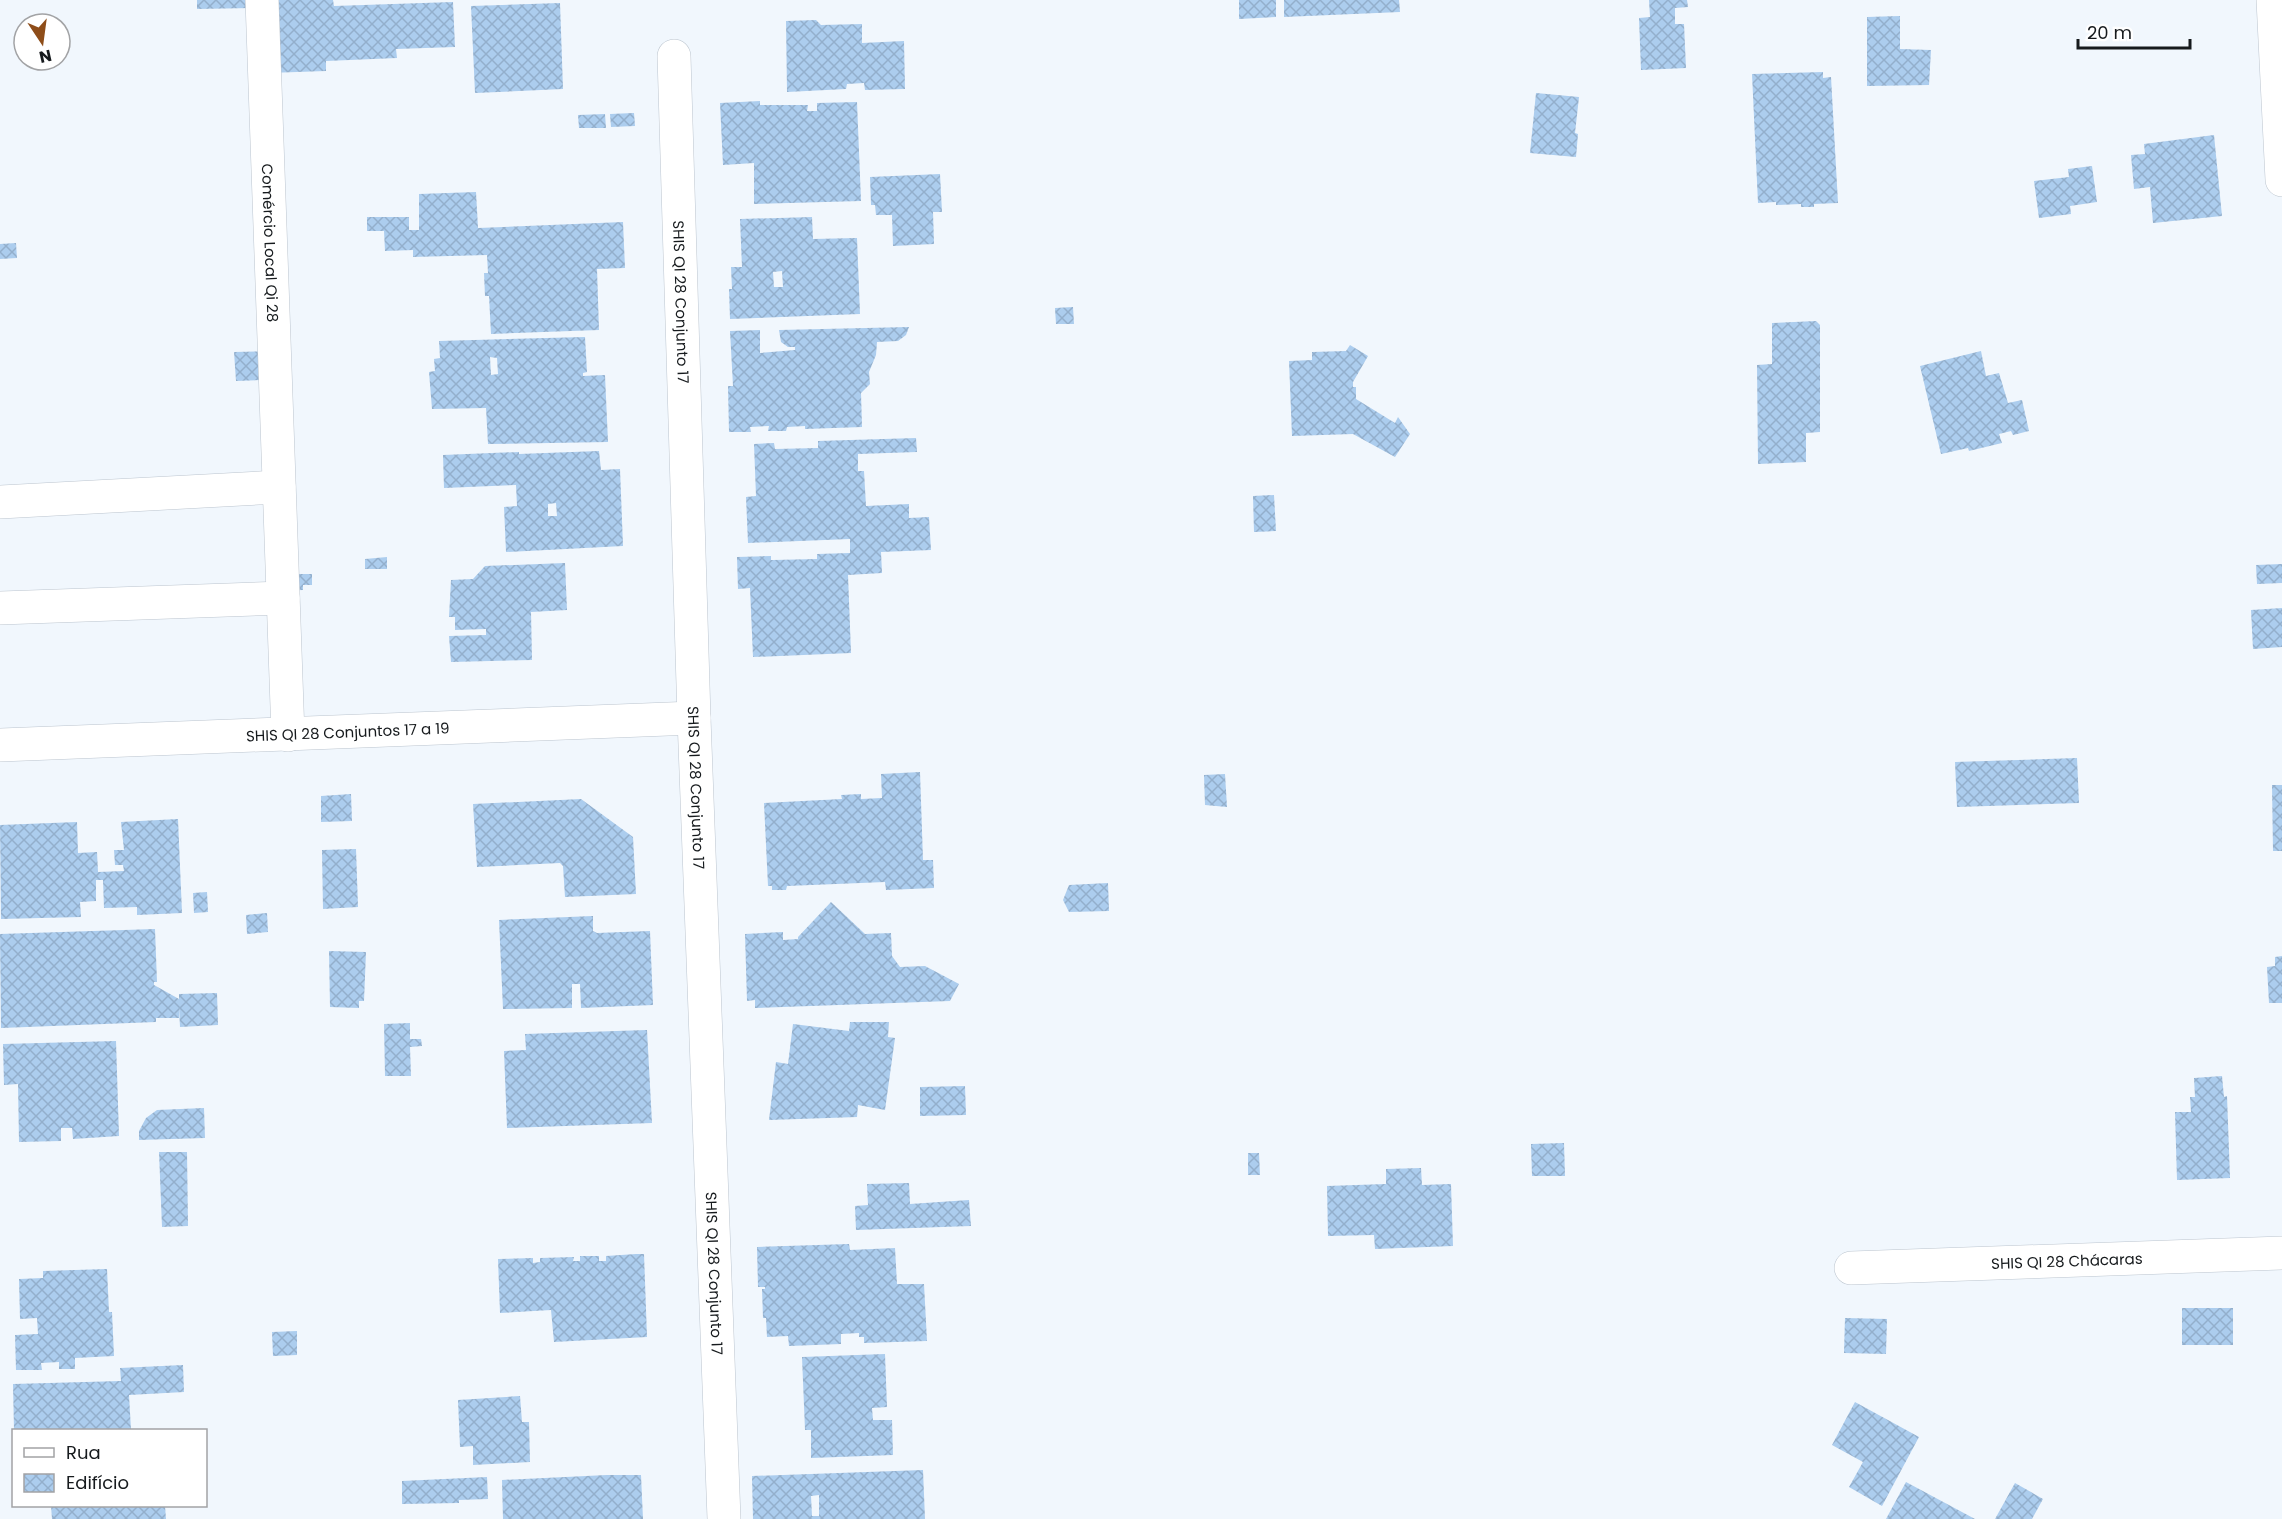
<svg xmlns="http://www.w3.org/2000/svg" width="2282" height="1519" font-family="Poppins,sans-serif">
  <defs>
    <pattern id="building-cross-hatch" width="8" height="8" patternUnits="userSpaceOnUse" patternTransform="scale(1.5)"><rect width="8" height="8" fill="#accdee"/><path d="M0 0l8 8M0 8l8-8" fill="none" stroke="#93afcc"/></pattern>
  </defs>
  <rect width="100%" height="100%" fill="#f1f7fd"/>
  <path fill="url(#building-cross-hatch)" fill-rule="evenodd" d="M197,0H333L334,6L453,2L455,47L396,49L397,58L326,61V71L268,73L252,8L197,9Z
    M1239,0H1276V17L1239,19Z
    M1284,0H1399L1400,12L1284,17Z
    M1649,0H1687L1688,7L1675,8V24H1684L1686,68L1641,70L1639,18L1650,17Z
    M560,3L563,89L475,93L471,6Z
    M1900,16V49L1931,50L1929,85L1867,86V17Z
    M816,20L821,25L862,24V43L904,41L905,89L865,90L864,83L847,84L846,89L787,92L786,21Z
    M1823,72V78L1831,77L1838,203L1814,204V207H1801V204L1776,205V202L1758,203L1752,74Z
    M1536,93L1579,97L1575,133L1578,134L1576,157L1530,153Z
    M760,101V105H808L807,111H817V103L857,102L861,201L754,204V163L723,165L720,103Z
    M634,113L635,126L611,127L610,114Z
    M605,114L606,128H579L578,115Z
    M2214,135L2222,216L2153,223L2150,187L2134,189L2131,155L2145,154L2144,144Z
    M2092,166L2097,202L2070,206L2071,214L2039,218L2034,181L2069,177L2068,169Z
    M940,174L942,212H933L934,244L893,246L892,215H876L875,205H871L870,177Z
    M476,192L478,228L623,222L625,268L597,269L599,330L491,334L489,296H485L484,273H488L487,255L413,257V250L385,251L384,231H367V217H409V230H419V194Z
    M812,217L813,239L857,238L860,314L730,319L729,289H732L731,267H742L740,219ZM782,271L783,287H774L773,272Z
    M16,243L17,258L0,259V244Z
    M1073,307L1074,324H1056L1055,308Z
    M1816,321L1820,325V432L1806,433V462L1758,464L1757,365L1772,364V323Z
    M909,327L906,335L898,341L877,342L876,355L869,372L870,384L861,393L862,427L805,429V426L787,427L786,431H768L769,426L750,427L751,432H729L728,386H733L730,331L760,330V353L795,350V347H788L781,342L779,330Z
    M585,337L587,372L583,373V376L605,375L608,442L488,444L486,408L432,409L429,372L435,371L434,359L440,358L439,341ZM490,357L497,358L498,374L491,375Z
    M1350,345L1368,356L1353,382V387H1356V399L1395,423L1398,417L1410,434L1395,457L1353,434L1292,436L1289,361L1312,360V352L1346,351Z
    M287,351L289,379L236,381L234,352Z
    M1981,351L1986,376L1999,373L2008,403L2022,400L2029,431L2013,435L2011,431L1999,434L2002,443L1969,451L1968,448L1941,454L1920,366Z
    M916,438L917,452L858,454V471H864L866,506L909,504V518L929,517L931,550L881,552L882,573L848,575L851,653L753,657L750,588L738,589L737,557L771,556V560H773L817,559V554L850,553V539L748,543L746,497L756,496L754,444L774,443L775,449L818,448V441Z
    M599,451L601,470L620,469L623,546L506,552L504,507L517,506L516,485L444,488L443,455L519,452V454ZM556,503L557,516H548V504Z
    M1274,495L1276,531L1254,532L1253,496Z
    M387,557V569H365V559Z
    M565,563L567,610L531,612L532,660L451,662L449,636L486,635V629L455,630V617H449L451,580L473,579L485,566Z
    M2282,564V583L2257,584L2256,565Z
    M293,574H312V585H303V590L273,591Z
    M2282,608V647L2253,649L2251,610Z
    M2077,758L2079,803L1957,807L1955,762Z
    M920,772L923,860H933L934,888L886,890L885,882L787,886L786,890H772V886H768L764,803L842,799L841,795L861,794V799L882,798L881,774Z
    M1225,774L1227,807L1205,805L1204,775Z
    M2272,785H2282V851H2273Z
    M351,794L352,821L321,822V796Z
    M581,799L633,837L636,894L565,897L563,866L560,863L477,867L473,804Z
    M178,819L182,913L137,915V907L104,908L103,880H96V901L80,902L81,917L1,919L0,825L77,822L78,853L97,852L98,872L124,871L123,865H115L114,850H124L121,822Z
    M356,849L358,907L323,909L322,850Z
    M1108,883L1109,911L1069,912L1063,900L1069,885Z
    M207,892L208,912L194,913L193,893Z
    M831,902L865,934L891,933L892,956L900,967L925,966L959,984L950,1001L755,1008V1000L747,1001L745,934L783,932V940L798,939V937Z
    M267,913L268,932L247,934L246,915Z
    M593,916V931L597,933L650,931L653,1005L581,1008L580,984H572V1008L503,1009L499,920Z
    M155,929L157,982H154V985L179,999V994L217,993L218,1025L180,1027L179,1007V1018H156V1022L1,1028L0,934Z
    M329,951L366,952L364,1001H359V1008L330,1007Z
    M2282,956V1003H2269L2267,967L2275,966V957Z
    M850,1022H889L888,1037L895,1038L885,1110L858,1105L857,1117L769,1120L776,1062L788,1064L793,1024L849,1031Z
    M410,1023V1039H421L422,1046L410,1047L411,1076H385L384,1024Z
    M647,1030L652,1123L507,1128L504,1051L526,1050L525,1034Z
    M116,1041L119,1136L73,1139L72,1128H61V1141L19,1142L18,1084L4,1085L3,1044Z
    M2222,1076L2224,1097L2227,1096L2230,1178L2177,1180L2175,1112H2191L2190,1097H2195L2194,1078Z
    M965,1086L966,1115L920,1116V1087Z
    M204,1108L205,1138L139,1140V1131L146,1118L157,1110Z
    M1564,1143L1565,1176H1532L1531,1144Z
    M159,1152H187L188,1226L162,1227Z
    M1248,1153H1259L1260,1175H1248Z
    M1421,1168L1422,1185L1451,1184L1453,1246L1375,1249L1374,1235L1328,1236L1327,1186L1386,1184V1169Z
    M909,1183L910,1204L969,1200L971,1226L856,1230L855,1206L868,1205L867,1184Z
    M849,1244L850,1250L895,1248L897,1284H924L927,1341L864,1343V1337H859V1333L841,1334V1344L789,1346L788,1336L767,1337L766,1318H763L762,1289H765V1287H758L757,1247Z
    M636,1254H644L647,1337L554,1342L551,1310L500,1313L498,1259L533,1258V1263L540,1262V1258L574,1257L573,1261H580V1256H599V1261H606V1256Z
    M107,1269L109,1312H112L114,1356L75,1358V1369H59V1362L41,1363L42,1370H16L15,1335L38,1334L37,1318L20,1319L19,1279L43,1278V1271Z
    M2182,1308H2233V1345H2182Z
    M1845,1318L1887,1319L1886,1354L1844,1353Z
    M297,1331V1355L273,1356L272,1332Z
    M885,1354L887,1407L872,1408L873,1420H892L893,1455L811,1458V1430H805L802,1357Z
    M183,1365L184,1392L129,1395L131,1430H14L13,1384L121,1381L120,1368Z
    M520,1396L522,1422H529L530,1462L473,1465V1446L460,1447L458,1400Z
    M1855,1402L1919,1437L1882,1506L1849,1487L1863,1462L1832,1445Z
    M923,1470L925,1519H753L752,1476ZM819,1495V1516H812L811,1496Z
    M607,1475H641L643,1519H503L502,1480Z
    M487,1477L488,1499L459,1500V1503L402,1504V1481Z
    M1906,1482L1975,1519H1886Z
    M2015,1483L2043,1499L2032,1519H1995Z
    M51,1506H165L166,1519H52Z"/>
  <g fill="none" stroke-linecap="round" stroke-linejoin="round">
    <g stroke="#bcc5cf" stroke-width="34">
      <g id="minor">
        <path id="s1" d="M262,0L288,735"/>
        <path d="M2273,0L2282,180"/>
        <path id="s2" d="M674,56L694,718L724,1519"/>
        <path d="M0,502L279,487"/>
        <path d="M0,608L283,598"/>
        <path id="s3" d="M0,745L694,718"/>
        <path id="s4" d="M1851,1268L2282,1253"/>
      </g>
    </g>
    <use href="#minor" stroke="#fff" stroke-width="33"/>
  </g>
  <g text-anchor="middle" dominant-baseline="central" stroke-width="5" stroke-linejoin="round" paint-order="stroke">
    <g font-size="15" fill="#161a1d" stroke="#fff">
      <text stroke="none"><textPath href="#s1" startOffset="243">Comércio Local Qi 28</textPath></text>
      <text stroke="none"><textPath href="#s2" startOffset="246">SHIS QI 28 Conjunto 17</textPath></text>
      <text stroke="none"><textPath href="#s3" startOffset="348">SHIS QI 28 Conjuntos 17 a 19</textPath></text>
      <text stroke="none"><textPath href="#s2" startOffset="732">SHIS QI 28 Conjunto 17</textPath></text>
      <text stroke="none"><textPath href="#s4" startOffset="216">SHIS QI 28 Chácaras</textPath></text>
      <text stroke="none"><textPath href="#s2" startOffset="1218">SHIS QI 28 Conjunto 17</textPath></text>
    </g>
  </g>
  <rect x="12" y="1429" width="195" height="78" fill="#ffffff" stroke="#a2a3a5" stroke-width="1.5"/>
  <rect x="24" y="1448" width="30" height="9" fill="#ffffff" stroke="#a2a3a5" stroke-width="1.5"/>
  <text x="66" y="1459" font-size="18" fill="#161a1d">Rua</text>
  <rect x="24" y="1474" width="30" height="18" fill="url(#building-cross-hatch)" stroke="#a2a3a5" stroke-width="1.5"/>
  <text x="66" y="1489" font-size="18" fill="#161a1d">Edifício</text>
  <g transform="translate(42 42) rotate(167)"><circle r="28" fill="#ffffff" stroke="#a2a3a5" stroke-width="1.5"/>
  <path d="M0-4.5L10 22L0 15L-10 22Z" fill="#8e4d19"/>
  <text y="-9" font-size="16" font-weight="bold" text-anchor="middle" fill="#161a1d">N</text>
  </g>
  <path d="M2078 39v9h112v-9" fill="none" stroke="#161a1d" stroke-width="3"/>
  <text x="2087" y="39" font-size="18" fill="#161a1d" stroke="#ffffff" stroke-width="4.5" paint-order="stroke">20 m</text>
</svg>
